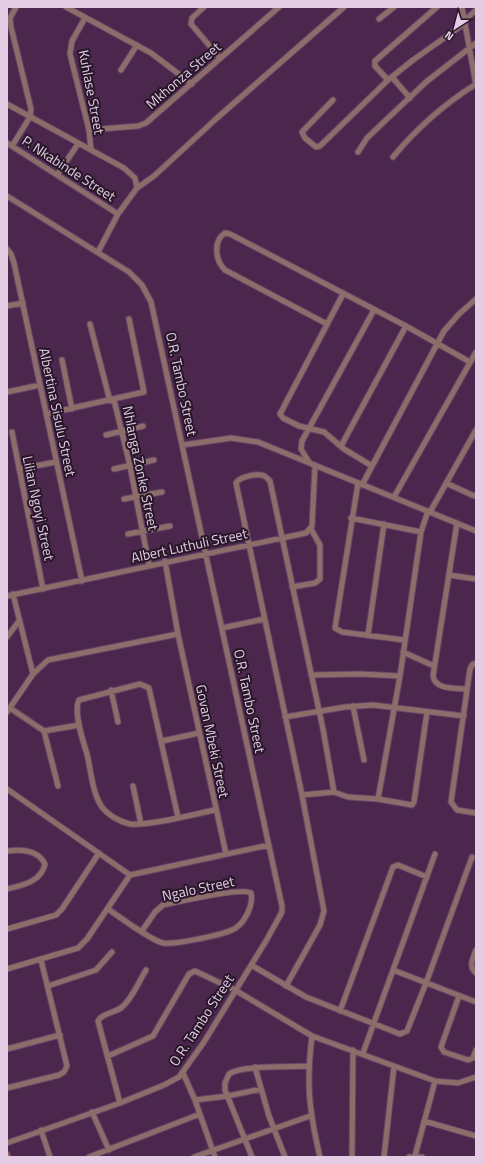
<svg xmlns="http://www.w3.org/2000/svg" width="483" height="1164" font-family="'Titillium Web',sans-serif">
  <rect width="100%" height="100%" fill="#4b264d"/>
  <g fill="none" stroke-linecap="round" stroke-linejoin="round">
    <g stroke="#664468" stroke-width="7">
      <path id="minor" d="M66,7L151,53L192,84
        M204,7L192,18L191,24L220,58
        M462,7L476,85
        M85,18L72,41L70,54L89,130L91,150
        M379,19L394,7
        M464,21L476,10
        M121,70L137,45
        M392,77L410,98
        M388,80L375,66V61L437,7
        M333,100L302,132L305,138L316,147L320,146L388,80L413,60L464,24
        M7,104L124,168L135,178L137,188
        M89,130L138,126L146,123L279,7
        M7,143L118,214
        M12,146L30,117L31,109L11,27L10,18L16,7
        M358,152L367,138L426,82L476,43
        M393,157C416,129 446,103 476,84
        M57,175L78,144
        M7,196L129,272L142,285L151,302L282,906V912L266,941L204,1042L179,1077L164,1085L120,1103L7,1143
        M7,249L11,254L14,263L82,581
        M98,252L118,214L137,188L154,176L217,118L344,7
        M343,294L280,414L283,418L299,426L324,432L344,449L372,466
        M7,306L23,303
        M90,324L110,401
        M327,324L225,270C215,260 213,241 225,233L230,234L406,326L470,362
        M62,360L72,409
        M7,392L40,385
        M114,400L130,466L149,565
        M46,414L144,392L129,319
        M12,432L43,589
        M106,435L143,426
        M183,445L231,438L258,442L476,531
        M341,446L406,326
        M309,462L301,449L302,441L374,310
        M19,469L56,462
        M114,469L154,460
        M358,483L335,628L342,632L404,640
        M446,483L472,495L476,496
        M362,485L444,331L459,314L476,299
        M394,497L476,352
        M124,499L162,492
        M430,512L476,430
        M351,518L421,532
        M457,523L433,676C435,690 456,688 467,689
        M128,534L170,526
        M165,561L178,634L226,854
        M449,575L476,579
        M292,587L315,583L320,579V545L311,529
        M13,594L33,674
        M7,596L306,533L312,526L315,465
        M222,628L264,619
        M368,635L384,524
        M7,637L19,621
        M403,652L434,666
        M476,663L472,665L470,669L451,802L457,810L476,813
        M311,675L361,674L400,676
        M111,690L118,722
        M353,706L364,760
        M10,708L44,731L79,725
        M7,712L33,674L48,660L178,634
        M285,717L345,707L373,705L464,716
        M44,731L58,786
        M162,741L199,733
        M133,786L141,824
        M7,789L130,875L269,845
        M302,795L334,792L348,797L378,799L412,805L414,802L427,712
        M378,799L400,676L421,532L428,511
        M178,817L149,688L140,684L79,700C73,712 83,741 87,754C91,770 92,793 102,807C108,815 120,822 130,824C150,826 195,814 215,810
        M7,851C21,849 38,850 45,864C41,882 23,885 7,889
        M108,909C120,917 150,940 163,943C175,945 221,935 232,930C244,925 254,905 251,893C242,887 177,902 163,905L155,912L142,931
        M7,929L56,915L62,909L99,853
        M476,950C473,958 468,967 476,973
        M251,965L306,997L400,1034L407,1031L426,983L472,857
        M7,969L78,948L87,939L130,875
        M393,970L476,1002
        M48,986L96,970L112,952
        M286,986L320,925L324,911L302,795L236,483C239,477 255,474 261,475C265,475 267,478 270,481L323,729L334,792
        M459,996L441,1047L444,1052L468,1060L473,1058L476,1050
        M340,1011L393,867L398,865L427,877
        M312,1036C306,1084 309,1110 320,1157
        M7,1049L60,1035
        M363,1053L435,854
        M108,1056L153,1036L189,974L195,971L235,990L312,1036L435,1081L458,1083L476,1077
        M255,1067L269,1116L285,1157
        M183,1073L195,1100L215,1157
        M7,1088L59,1075L64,1072L67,1066L41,960
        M195,1100L228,1096L261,1089
        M120,1103L98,1021C102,1013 115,1013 122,1007C132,999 139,981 146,970
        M92,1112L109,1150
        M424,1121L476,1136
        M41,1130L50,1157
        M7,1154L8,1157
        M415,1156L435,1081
        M89,1157L200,1114
        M194,1157L310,1116
        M252,1157L225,1090V1083L229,1074C241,1065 291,1067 308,1066
        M352,1157L353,1050
        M384,1157L394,1066
        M409,1157H422"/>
    </g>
    <use href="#minor" stroke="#8d6d6a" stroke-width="5"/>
  </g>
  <g text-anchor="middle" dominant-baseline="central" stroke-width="4" stroke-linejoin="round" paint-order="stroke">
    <g font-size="14" fill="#e3cce4" stroke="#271728">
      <text transform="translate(183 75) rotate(-41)">Mkhonza Street</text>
      <text transform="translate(92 92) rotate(79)">Kuhlase Street</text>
      <text transform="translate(69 168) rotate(33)">P. Nkabinde Street</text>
      <text transform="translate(182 384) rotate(78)">O.R. Tambo Street</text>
      <text transform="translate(58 412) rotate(78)">Albertina Sisulu Street</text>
      <text transform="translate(141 468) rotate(78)">Nhlanga Zonke Street</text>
      <text transform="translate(39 508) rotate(78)">Lilian Ngoyi Street</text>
      <text transform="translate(189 545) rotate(-12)">Albert Luthuli Street</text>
      <text transform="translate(250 701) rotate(78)">O.R. Tambo Street</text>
      <text transform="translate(213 741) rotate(78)">Govan Mbeki Street</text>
      <text transform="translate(198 888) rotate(-12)">Ngalo Street</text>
      <text transform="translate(201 1020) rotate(-57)">O.R. Tambo Street</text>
    </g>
  </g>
  <rect width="483" height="1164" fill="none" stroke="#e3cce4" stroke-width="16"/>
  <g transform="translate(455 28) rotate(216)" stroke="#271728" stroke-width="3" paint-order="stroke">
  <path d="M0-3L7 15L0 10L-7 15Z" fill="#e3cce4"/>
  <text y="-6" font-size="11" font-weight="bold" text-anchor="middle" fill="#e3cce4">N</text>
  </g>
</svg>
